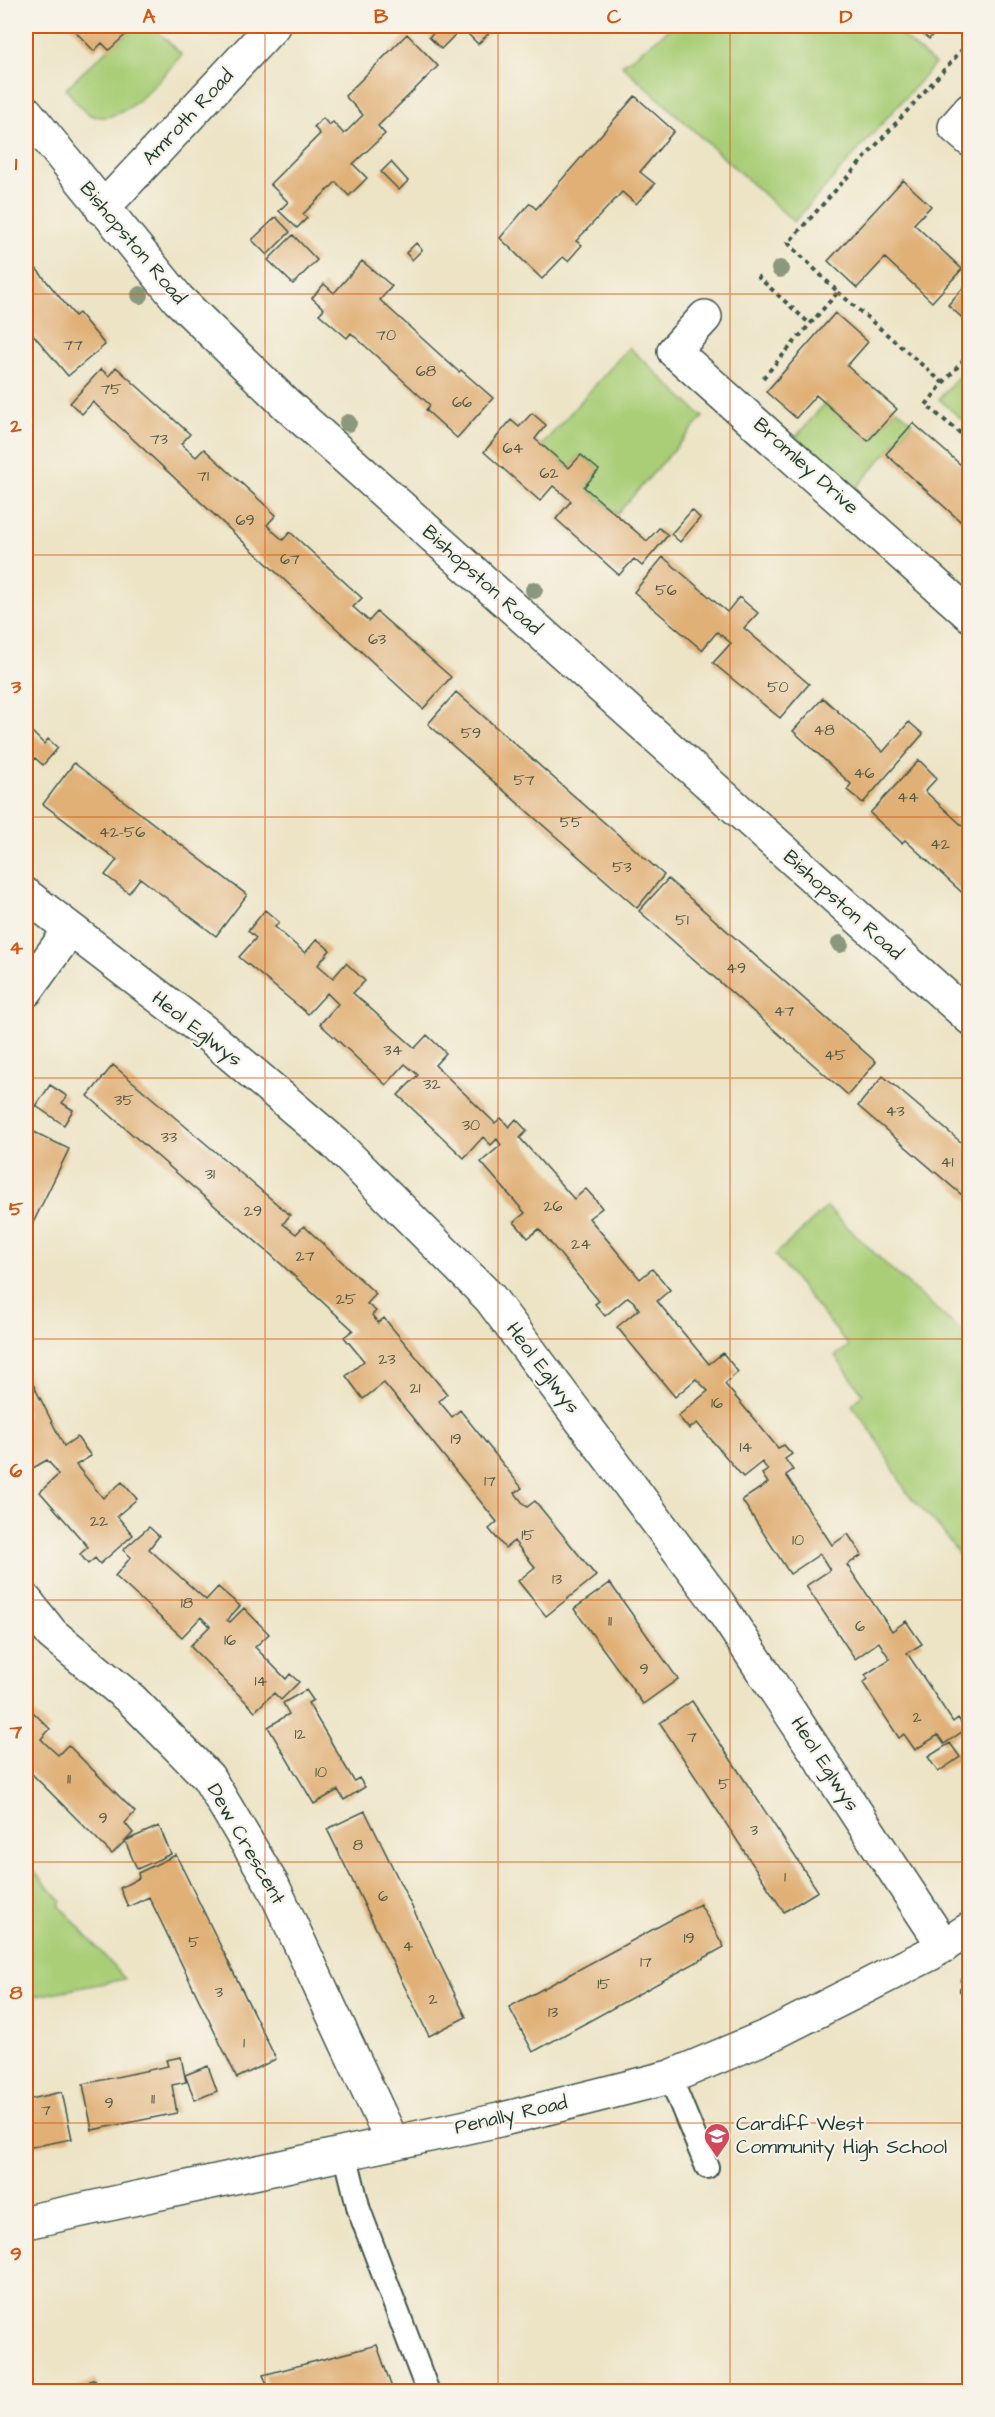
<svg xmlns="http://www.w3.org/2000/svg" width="995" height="2417" font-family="'Architects Daughter',sans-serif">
  <rect width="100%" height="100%" fill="#f7f3e8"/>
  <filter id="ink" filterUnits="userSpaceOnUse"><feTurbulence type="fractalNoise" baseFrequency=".0167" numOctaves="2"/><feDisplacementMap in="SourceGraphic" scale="12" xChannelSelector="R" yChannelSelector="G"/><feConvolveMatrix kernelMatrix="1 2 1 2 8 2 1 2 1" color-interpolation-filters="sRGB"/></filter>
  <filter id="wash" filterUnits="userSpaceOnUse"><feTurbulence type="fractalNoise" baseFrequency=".008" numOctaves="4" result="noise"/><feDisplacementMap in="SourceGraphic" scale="24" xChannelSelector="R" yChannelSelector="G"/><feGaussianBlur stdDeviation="1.35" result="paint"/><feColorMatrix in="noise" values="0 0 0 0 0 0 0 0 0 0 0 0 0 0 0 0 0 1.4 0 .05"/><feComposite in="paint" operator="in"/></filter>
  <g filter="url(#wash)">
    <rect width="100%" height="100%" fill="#ede4c6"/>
    <path fill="#a9ce77" stroke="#648656" stroke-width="1.5" d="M135,26H152L182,55C160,77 123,131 88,114C80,109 72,96 66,89C87,66 112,47 135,26Z
      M674,26H890L935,64L794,222L622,65Z
      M629,347L703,417L617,514L584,487L599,470L581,455L569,468L542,445Z
      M969,364V426L939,399Z
      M825,403L868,441L897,409L913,423L854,490L795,438Z
      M827,1207L892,1270L969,1338V1569L940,1528L907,1493L874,1435L852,1405L863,1394L835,1356L849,1346L775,1255Z
      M26,1863L62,1902L59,1905L125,1979L26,1998Z"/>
    <g id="blocks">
      <path fill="#e0b077" d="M70,26H135L109,50L102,43L94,51Z
        M431,26H491L494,28L478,44L462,28L441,49L429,37L436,31Z
        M913,26H941L929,39Z
        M407,34L438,66L378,126L385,134L353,164L367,178L349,196L336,182L303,214L307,218L297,228L279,211L288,202L270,184L320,134L314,127L323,118L329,125L333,122L344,134L363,115L345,96Z
        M635,96L674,131L640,172L655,184L636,204L622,192L576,241L582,245L568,261L563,257L542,279L500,238L530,203L536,209Z
        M391,162L408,181L399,190L381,172Z
        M903,180L931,206L914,224L962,269L932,302L885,258L857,288L828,261Z
        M276,217L290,232L267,255L252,240Z
        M293,235L317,260L293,284L268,260Z
        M416,243L422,250L412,260L406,253Z
        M26,256L75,316L79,313L105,345L68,376L26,326Z
        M362,261L392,286L380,300L459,372L461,370L493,398L457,438L426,410L430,405L351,333L347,338L319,314L324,309L312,298L324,284L334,293Z
        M969,281V324L948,305Z
        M835,313L868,342L847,366L897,409L868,441L816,395L796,418L766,392Z
        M116,367L190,434L181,444L196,457L204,449L276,515L267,525L275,533L283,540L290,532L362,598L353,607L369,621L377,612L451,677L423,709L93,402L82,414L70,403L101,369L109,376Z
        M532,413L546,425L535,439L569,468L581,455L599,470L584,487L647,541L659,528L668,535L642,566L634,559L619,575L556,519L571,501L563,494L553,486L540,501L484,452L511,420L519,427Z
        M913,423L969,472V529L886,454Z
        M692,510L700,518L680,542L671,534Z
        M663,557L727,612L739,597L758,613L744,628L809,684L780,718L713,663L731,643L717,632L702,650L634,592Z
        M456,692L664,875L637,908L428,724Z
        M823,698L883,752L909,722L923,734L863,803L847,790L851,784L793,731Z
        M26,726L44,744L48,739L58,748L43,765L35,758L26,769Z
        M919,760L937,778L925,791L969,832V899L905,840L902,843L870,813Z
        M74,763L247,895L216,936L140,878L129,893L105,875L117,860L43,804Z
        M668,879L876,1062L848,1095L639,911Z
        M265,910L279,922L275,927L305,953L317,939L330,950L318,965L333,978L346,963L365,981L353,993L415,1048L427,1035L446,1053L435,1065L495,1123L501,1118L509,1127L516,1119L527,1131L520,1138L574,1199L586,1189L595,1199L602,1208L589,1218L640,1279L652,1269L662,1280L670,1290L657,1301L709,1364L723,1353L738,1372L725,1384L778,1448L784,1445L792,1454L785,1459L793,1470L786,1475L832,1545L848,1534L862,1555L847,1565L892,1631L906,1621L922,1644L907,1653L953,1722L958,1718L966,1729L944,1744L938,1735L915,1750L904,1734L899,1738L863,1683L868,1679L865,1675L890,1659L884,1650L879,1642L855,1659L806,1586L830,1570L820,1554L790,1574L742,1500L768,1483L762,1474L768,1470L762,1462L743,1477L697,1423L689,1429L678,1416L708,1391L696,1379L675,1397L617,1327L639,1309L634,1302L628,1297L605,1316L595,1304L599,1301L539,1229L528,1238L514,1222L525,1213L481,1162L501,1145L497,1139L491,1145L483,1137L464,1158L398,1095L418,1075L405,1064L386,1085L320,1024L338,1004L327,993L308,1014L239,957L256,938L248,931Z
        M113,1065L290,1215L283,1224L296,1234L304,1226L376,1294L367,1304L376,1311L372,1315L378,1323L384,1318L447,1394L439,1401L452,1417L460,1410L522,1488L515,1493L522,1502L527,1507L535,1501L596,1576L546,1616L518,1581L535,1567L514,1541L505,1548L489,1529L497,1522L421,1428L384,1383L363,1399L346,1376L364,1361L344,1337L353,1330L269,1253L88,1096Z
        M883,1076L969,1149V1201L858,1106Z
        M50,1085L67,1096L62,1103L73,1110L64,1125L36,1106Z
        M26,1128L69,1149L31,1227L26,1224Z
        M26,1370L64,1446L77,1437L91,1456L76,1465L103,1498L122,1482L137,1499L117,1516L133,1535L100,1564L95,1558L88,1564L80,1554L88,1547L40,1492L58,1475L54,1468L47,1460L26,1472Z
        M149,1527L159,1536L149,1549L206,1600L218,1587L240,1606L227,1620L230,1622L244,1608L269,1634L255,1647L286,1679L290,1674L299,1682L281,1700L274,1693L255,1711L190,1646L210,1626L201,1617L182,1637L115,1576L131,1557L123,1550Z
        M610,1583L678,1679L643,1704L574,1609Z
        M306,1690L313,1700L308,1703L354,1781L359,1778L365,1787L344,1800L338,1790L314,1804L268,1727L289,1714L283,1703Z
        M692,1701L818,1891L784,1912L660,1723Z
        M26,1705L50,1729L41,1739L49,1747L58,1755L68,1745L135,1812L125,1823L133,1833L112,1854L26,1768Z
        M950,1743L960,1757L938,1772L928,1757Z
        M365,1811L466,2017L429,2036L327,1829Z
        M159,1826L171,1854L137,1869L125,1841Z
        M176,1855L276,2059L237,2078L149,1897L128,1907L120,1888L139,1878L138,1873Z
        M700,1904L724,1947L533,2052L509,2007Z
        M181,2057L186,2082L172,2085L177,2113L92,2130L83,2084L168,2066L166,2060Z
        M208,2066L217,2091L195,2100L185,2075Z
        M62,2092L72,2139L26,2148V2100Z
        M377,2345L393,2391H270L263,2375Z
        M94,2379L101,2391H71Z"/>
    </g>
  </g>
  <g filter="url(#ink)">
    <use href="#blocks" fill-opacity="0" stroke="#3e564a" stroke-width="1.5"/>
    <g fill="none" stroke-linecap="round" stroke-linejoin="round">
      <g stroke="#3e564a" stroke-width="26">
        <path id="service" d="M670,2077L707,2167
          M345,2153L359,2210L428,2392"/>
      </g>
      <g stroke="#3e564a" stroke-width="36">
        <path id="minor" d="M970,110L955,127L970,140
          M26,112L178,299L286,404L970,1018
          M102,209L273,26
          M705,317L674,351L970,615
          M26,895L201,1029L336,1144L490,1298L718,1603L944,1946
          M26,991L69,931
          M26,1601L52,1634L132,1700L208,1777L273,1886L392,2141
          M26,2222L499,2120L670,2077L770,2035L930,1954L970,1929"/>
      </g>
      <path stroke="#3e564a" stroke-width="4" stroke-dasharray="4.5 4.5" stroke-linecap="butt" d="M757,276L810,324
        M838,292L943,383L926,405L970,441
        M763,378L838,292L788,243L970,41
        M943,383L970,353
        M962,1978L961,1991L970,2002"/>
      <use href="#service" stroke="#fff" stroke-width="22"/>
      <use href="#minor" stroke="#fff" stroke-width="33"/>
    </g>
    <g fill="#8b987d">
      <circle cx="780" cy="269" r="9"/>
      <circle cx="140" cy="295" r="9"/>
      <circle cx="348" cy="423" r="9"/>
      <circle cx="534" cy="590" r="9"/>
      <circle cx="840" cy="944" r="9"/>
    </g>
  </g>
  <path fill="none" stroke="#d45610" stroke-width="1.5" stroke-opacity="0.55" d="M265,26V2392M498,26V2392M730,26V2392M26,294H970M26,555H970M26,817H970M26,1078H970M26,1339H970M26,1600H970M26,1862H970M26,2123H970"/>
  <defs>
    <g id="school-pin" transform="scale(1.35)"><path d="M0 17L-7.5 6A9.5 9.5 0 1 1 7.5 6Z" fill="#d1495b" stroke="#f7f3e8"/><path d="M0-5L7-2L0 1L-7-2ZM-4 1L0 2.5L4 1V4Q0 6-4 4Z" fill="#fff"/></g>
  </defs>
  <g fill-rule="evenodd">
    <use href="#school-pin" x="717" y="2136"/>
  </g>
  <g text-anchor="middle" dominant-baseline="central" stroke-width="4.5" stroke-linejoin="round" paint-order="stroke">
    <g font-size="16" fill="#4f5a45">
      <text x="386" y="335">70</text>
      <text x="73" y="345">77</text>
      <text x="426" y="371">68</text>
      <text x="111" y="389">75</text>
      <text x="462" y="402">66</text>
      <text x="159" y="439">73</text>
      <text x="513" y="448">64</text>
      <text x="549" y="473">62</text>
      <text x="203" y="476">71</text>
      <text x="245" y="520">69</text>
      <text x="290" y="559">67</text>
      <text x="666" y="590">56</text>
      <text x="377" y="639">63</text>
      <text x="778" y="687">50</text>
      <text x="824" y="730">48</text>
      <text x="471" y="733">59</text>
      <text x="864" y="773">46</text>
      <text x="524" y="780">57</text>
      <text x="908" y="797">44</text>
      <text x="571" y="822">55</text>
      <text x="122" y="832">42-56</text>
      <text x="940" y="844">42</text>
      <text x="622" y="867">53</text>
      <text x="682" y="920">51</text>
      <text x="736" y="968">49</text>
      <text x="784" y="1011">47</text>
      <text x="393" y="1050">34</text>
      <text x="835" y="1055">45</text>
      <text x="432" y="1084">32</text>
      <text x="124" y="1100">35</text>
      <text x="895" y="1111">43</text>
      <text x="471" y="1125">30</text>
      <text x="169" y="1137">33</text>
      <text x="947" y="1162">41</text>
      <text x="210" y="1174">31</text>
      <text x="553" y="1206">26</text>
      <text x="253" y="1211">29</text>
      <text x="581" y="1244">24</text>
      <text x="305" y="1256">27</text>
      <text x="346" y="1299">25</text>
      <text x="387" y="1359">23</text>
      <text x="415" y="1388">21</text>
      <text x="717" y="1403">16</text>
      <text x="456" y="1439">19</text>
      <text x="746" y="1447">14</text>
      <text x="490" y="1481">17</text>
      <text x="99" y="1521">22</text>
      <text x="528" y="1535">15</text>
      <text x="798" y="1540">10</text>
      <text x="557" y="1579">13</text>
      <text x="187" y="1603">18</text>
      <text x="610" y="1621">11</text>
      <text x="860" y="1626">6</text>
      <text x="230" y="1640">16</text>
      <text x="644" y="1669">9</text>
      <text x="261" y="1681">14</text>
      <text x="917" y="1717">2</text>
      <text x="300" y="1734">12</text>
      <text x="692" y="1737">7</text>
      <text x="321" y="1772">10</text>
      <text x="69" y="1779">11</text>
      <text x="724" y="1784">5</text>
      <text x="103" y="1818">9</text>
      <text x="754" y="1830">3</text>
      <text x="358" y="1845">8</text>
      <text x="785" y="1877">1</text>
      <text x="383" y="1896">6</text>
      <text x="689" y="1938">19</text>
      <text x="194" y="1942">5</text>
      <text x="408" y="1946">4</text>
      <text x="646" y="1962">17</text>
      <text x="604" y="1984">15</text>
      <text x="219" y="1992">3</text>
      <text x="433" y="1999">2</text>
      <text x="553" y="2012">13</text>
      <text x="244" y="2043">1</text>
      <text x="153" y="2099">11</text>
      <text x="109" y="2103">9</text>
      <text x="46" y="2110">7</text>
    </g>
    <g font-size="20" fill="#1f3d34" stroke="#f7f3e8">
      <text transform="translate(188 117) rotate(-47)">Amroth Road</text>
      <text transform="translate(133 243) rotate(50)">Bishopston Road</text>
      <text transform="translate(806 466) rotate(42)">Bromley Drive</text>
      <text transform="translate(482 580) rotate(42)">Bishopston Road</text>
      <text transform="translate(843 905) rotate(42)">Bishopston Road</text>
      <text transform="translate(197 1029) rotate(38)">Heol Eglwys</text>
      <text transform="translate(543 1368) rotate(53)">Heol Eglwys</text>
      <text transform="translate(825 1764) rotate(57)">Heol Eglwys</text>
      <text transform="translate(246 1844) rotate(60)">Dew Crescent</text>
      <text transform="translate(511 2115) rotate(-13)">Penally Road</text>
    </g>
    <g font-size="20" fill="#1f3d34" stroke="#f7f3e8" text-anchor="start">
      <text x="736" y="2124">Cardiff West<tspan x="736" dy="23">Community High School</tspan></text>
    </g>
  </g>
  <rect width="995" height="2417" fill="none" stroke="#f7f3e8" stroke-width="66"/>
  <rect x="33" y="33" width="929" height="2351" fill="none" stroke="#d45610" stroke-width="2"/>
  <g font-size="20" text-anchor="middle" font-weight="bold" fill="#d45610">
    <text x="149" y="23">A</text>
    <text x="381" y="23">B</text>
    <text x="614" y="23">C</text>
    <text x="846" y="23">D</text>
    <text x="16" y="170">1</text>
    <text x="16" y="432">2</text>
    <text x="16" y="693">3</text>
    <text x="16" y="954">4</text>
    <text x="16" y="1215">5</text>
    <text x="16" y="1477">6</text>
    <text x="16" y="1738">7</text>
    <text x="16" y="1999">8</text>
    <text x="16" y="2260">9</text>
  </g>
</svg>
